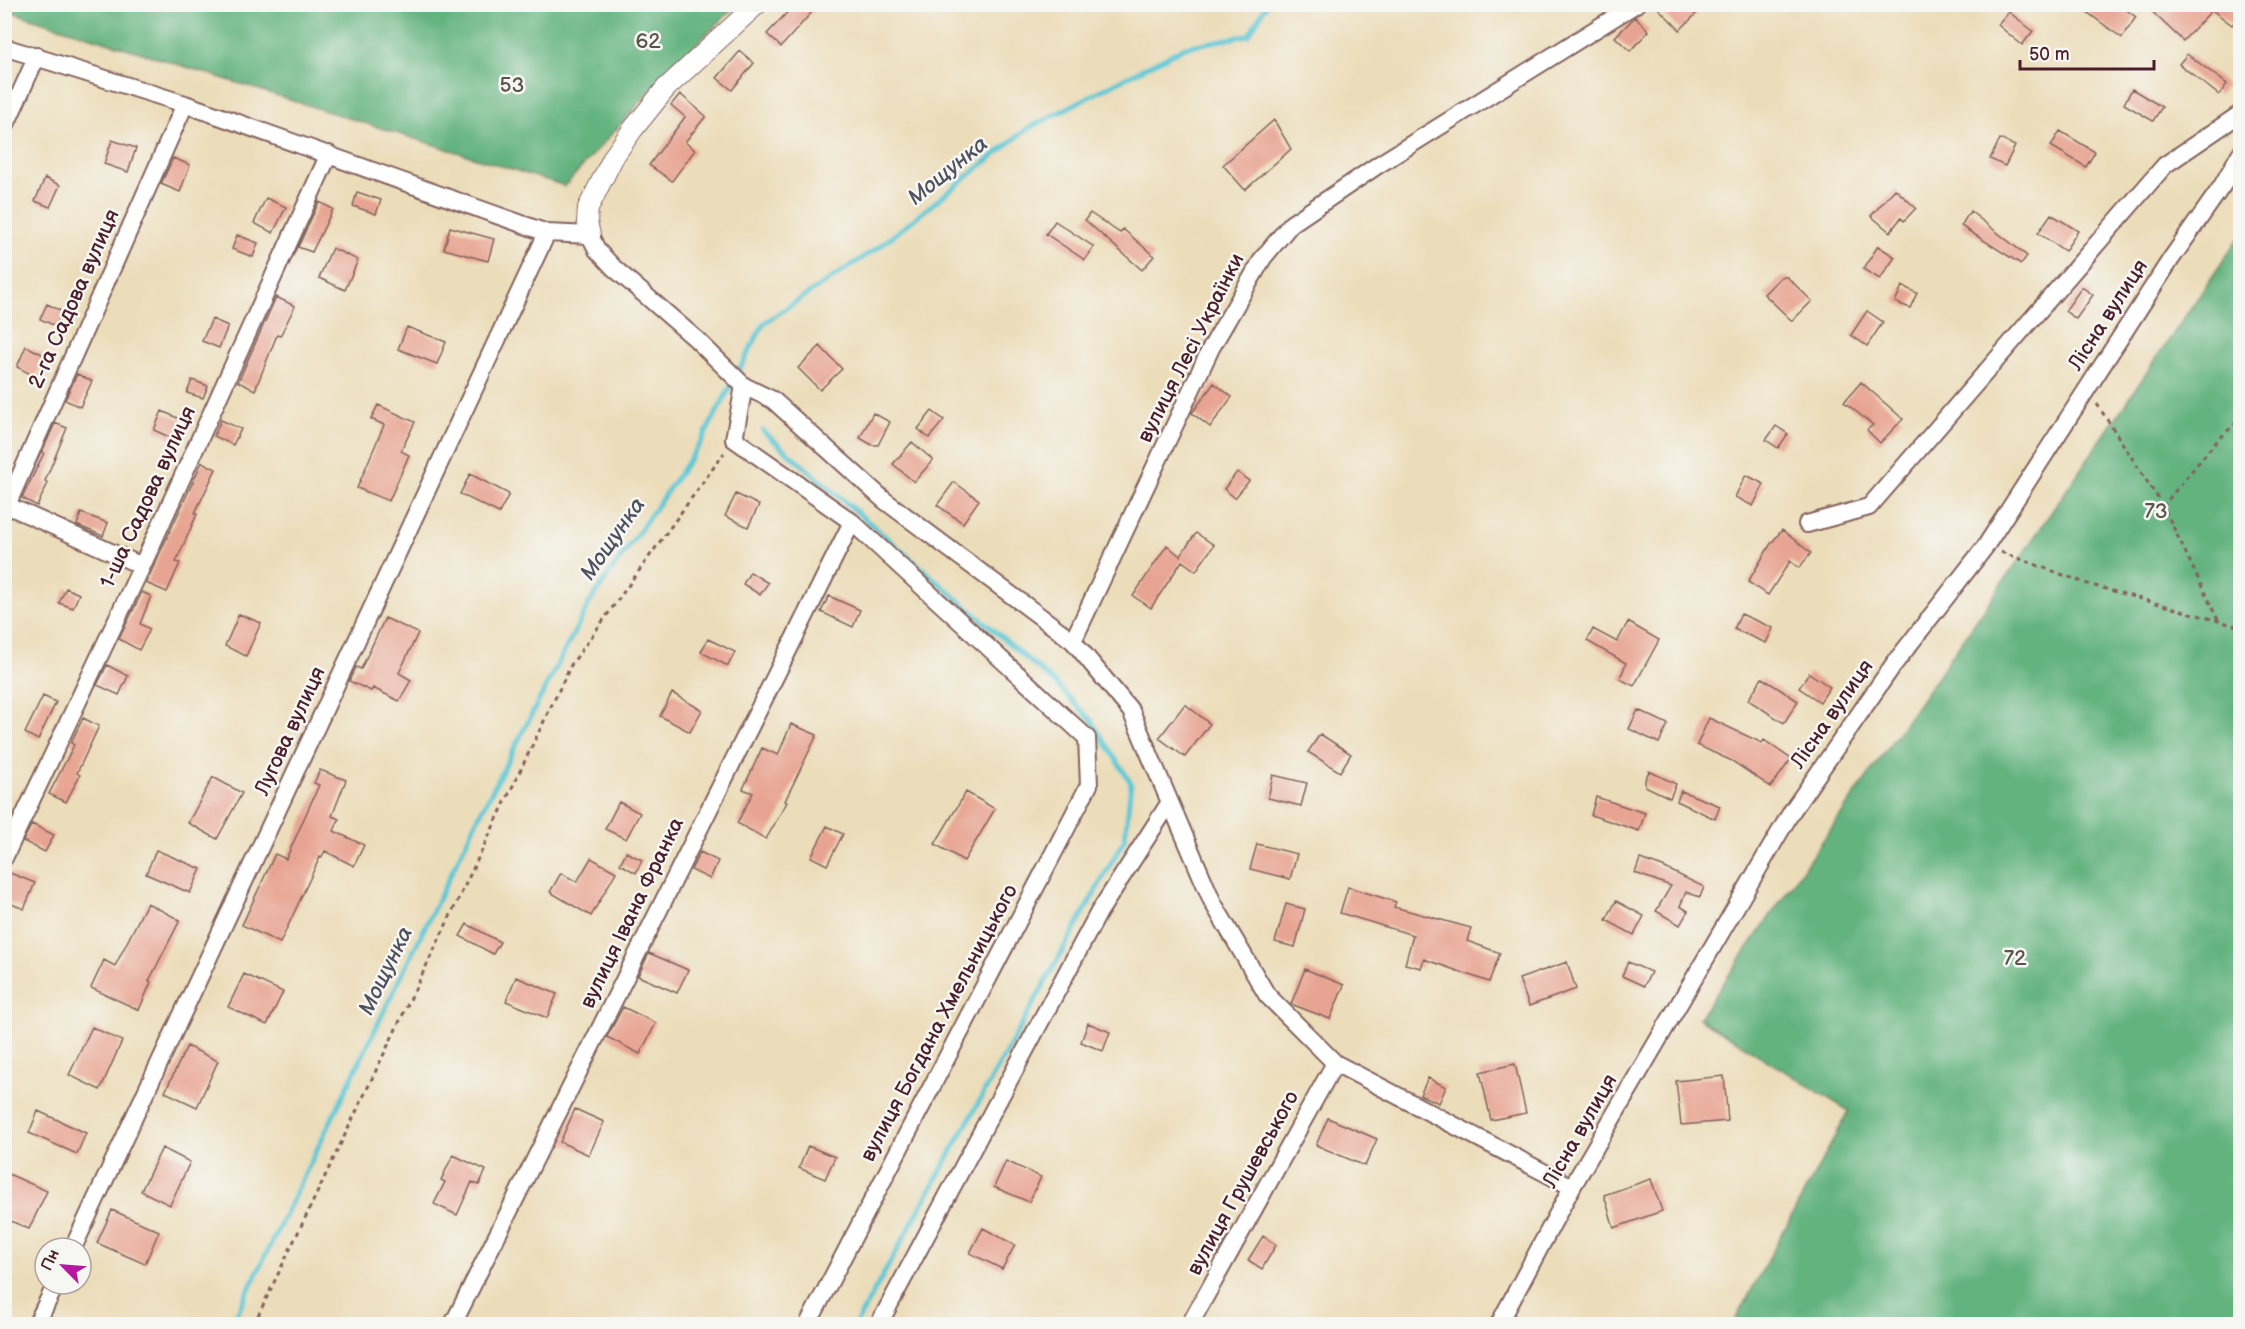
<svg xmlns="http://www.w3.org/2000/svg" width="2245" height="1329" font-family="'Balsamiq Sans',sans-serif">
  <rect width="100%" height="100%" fill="#f6f6f2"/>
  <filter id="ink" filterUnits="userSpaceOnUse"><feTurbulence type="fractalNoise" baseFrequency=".0167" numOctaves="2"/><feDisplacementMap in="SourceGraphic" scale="12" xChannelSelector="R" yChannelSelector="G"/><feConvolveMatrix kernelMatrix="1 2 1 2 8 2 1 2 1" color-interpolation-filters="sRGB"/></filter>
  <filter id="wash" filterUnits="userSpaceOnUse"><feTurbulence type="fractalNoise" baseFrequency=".008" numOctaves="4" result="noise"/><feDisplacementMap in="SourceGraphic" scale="24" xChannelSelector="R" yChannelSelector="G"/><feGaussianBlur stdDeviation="1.35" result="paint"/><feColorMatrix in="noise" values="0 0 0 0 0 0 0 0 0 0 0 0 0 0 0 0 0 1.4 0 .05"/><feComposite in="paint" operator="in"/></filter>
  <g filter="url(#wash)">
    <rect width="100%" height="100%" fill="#ecddba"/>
    <path fill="#64b37f" stroke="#576955" stroke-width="1.5" d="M5,4L737,5L668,71L565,186L5,10Z
      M2240,236V1324H1733L1849,1111L1699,1018L2018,561Z"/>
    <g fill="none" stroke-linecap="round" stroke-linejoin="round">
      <path stroke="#5cc7d5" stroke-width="5" d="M763,431L1056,684L1091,720L1131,783L1125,838L856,1324
        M232,1324L477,820L590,602L700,444L764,323L879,247L1027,129L1185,47L1249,35L1267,4"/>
    </g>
    <g id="blocks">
      <path fill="#e8a492" d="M795,4H819L781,47L767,34Z
        M1654,4H1687L1696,14L1680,30Z
        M2076,4H2118L2136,17L2122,38Z
        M2144,4H2241V14L2232,25L2212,10L2183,41Z
        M2009,12L2033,31L2022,45L1998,25Z
        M1635,17L1649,31L1630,51L1615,37Z
        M740,51L754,63L732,90L717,78Z
        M2187,54L2227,84L2219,95L2179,64Z
        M2132,89L2162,107L2153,121L2124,104Z
        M680,94L706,116L685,142L695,150L672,181L649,165L685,117L671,105Z
        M1274,120L1291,149L1245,190L1223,165Z
        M2060,131L2095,152L2086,167L2051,146Z
        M2000,139L2015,146L2005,166L1990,159Z
        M112,140L136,148L128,172L104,164Z
        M173,158L190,165L180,192L161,184Z
        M45,178L60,185L50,207L35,201Z
        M1895,189L1916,208L1904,221L1901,218L1890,232L1871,216Z
        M357,192L381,200L376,214L353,206Z
        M266,198L286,207L273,233L254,223Z
        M319,202L333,209L312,252L298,247Z
        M1970,211L2027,256L2021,264L1961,226Z
        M1090,213L1120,233L1123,229L1154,256L1142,270L1085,220Z
        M2051,214L2078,231L2065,251L2038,233Z
        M1055,221L1094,247L1085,260L1046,234Z
        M450,227L494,239L488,261L444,249Z
        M237,235L258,243L253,257L232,249Z
        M1878,246L1895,257L1880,279L1863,269Z
        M332,248L358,260L345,290L319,278Z
        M1781,277H1787L1812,301L1792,321L1764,294Z
        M1902,286L1917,293L1910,308L1895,302Z
        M2082,287L2093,295L2076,319L2065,311Z
        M276,297L295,306L280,336L277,335L255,390L238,382Z
        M47,304L68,314L62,329L40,319Z
        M1867,311L1883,322L1867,346L1851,335Z
        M212,319L228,326L219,348L202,341Z
        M407,327L446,342L437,364L398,349Z
        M26,346L46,356L36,377L17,367Z
        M820,346L842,369L820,390L798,368Z
        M77,374L92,381L80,407L65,400Z
        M192,380L208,386L203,398L187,393Z
        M1861,382L1903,419L1880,443L1867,430L1873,425L1844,402Z
        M1214,383L1232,397L1210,427L1192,413Z
        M378,405L415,422L401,451L409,455L389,501L357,488L384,425L371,419Z
        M162,411L184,421V426L178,441L154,430Z
        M932,411L944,420L929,438L918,429Z
        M873,413L890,422L878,445H872L860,438Z
        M221,420L241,429L233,445L214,436Z
        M55,423L67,428L45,481L48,483L37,506L22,498L44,453L42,452Z
        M1776,426L1788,434L1778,448L1766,440Z
        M912,442L933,460L914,482L893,464Z
        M202,462L216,469L195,513L197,514L176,562L180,563L167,592L146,583Z
        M1237,472L1249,481L1235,498L1224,489Z
        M470,474L509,494L499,513L460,494Z
        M1746,475L1764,484L1753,506L1735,497Z
        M954,482L979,500L963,523L937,505Z
        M736,494L759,505L748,527L725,516Z
        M81,513L108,523L103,536L77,525Z
        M1782,530L1811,553L1799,568L1790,561L1768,595L1748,582L1770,545Z
        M1196,533L1214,545L1196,571L1182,561L1151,608L1133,596L1167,545L1180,556Z
        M750,572L768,583L760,595L743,584Z
        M66,588L79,594L73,608L59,603Z
        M142,592L151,596L140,624L150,629L139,650L119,639Z
        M829,596L860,610L853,627L821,612Z
        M239,614L261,623L246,656L225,646Z
        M1741,614L1773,628L1766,643L1734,629Z
        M385,618L418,633L399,673L411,680L399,701L373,688L371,691L349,681L356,667L361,669Z
        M1628,622L1659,640L1634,686L1620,679L1626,663L1587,641L1593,629L1617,642Z
        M708,639L735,652L728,666L701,652Z
        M107,665L128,676L119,695L97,685Z
        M1809,673L1830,687L1820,702L1799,688Z
        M1762,678L1798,701L1784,723L1748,700Z
        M672,693L702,710L690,732L660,716Z
        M43,696L56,702L38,740L25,733Z
        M1185,704L1210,724L1185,757L1159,738Z
        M1638,710L1668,724L1659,743L1629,729Z
        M83,718L99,726L77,773L80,775L66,802L49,794L74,745L71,743Z
        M1709,718L1762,743L1764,740L1791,759L1771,787L1732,761L1697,745Z
        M791,724L817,735L785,801L787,802L766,839L737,823L753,793L743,789L762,748L778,755Z
        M1320,734L1351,754L1340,772L1308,752Z
        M320,770L346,780L332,816L339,819L334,831L364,845L354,866L325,851L321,858L320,857L280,943L242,925L275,854L286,859L319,785L314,783Z
        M1649,771L1676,784L1670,798L1645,786V780Z
        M1273,775L1307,783L1301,806L1268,798Z
        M213,777L242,793L217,839L188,823Z
        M1681,791L1720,806L1715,819L1677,801Z
        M966,792L995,809L964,861L935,844Z
        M1596,797L1645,813L1639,831L1591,815Z
        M619,802L640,813L626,839L605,829Z
        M32,824L54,835L45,852L23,841Z
        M827,826L843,834L827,865L811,857Z
        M1257,844L1297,854L1290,879L1250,869Z
        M156,850L201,869L190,893L146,874Z
        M626,852L642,860L636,873L620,864Z
        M700,852L718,861L710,879L691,870Z
        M591,858L616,872L591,916L550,892L561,873L577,882Z
        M1640,859L1663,867L1704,887L1700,897L1686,892L1680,906L1688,911L1680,925L1656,911L1671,886L1635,873Z
        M10,873L35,883L24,909L4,901V887Z
        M1348,887L1396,902L1394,907L1471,928L1467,941L1500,953L1489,982L1424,959L1421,968L1405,964L1413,935L1340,913Z
        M1616,901L1644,916L1634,935L1606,920Z
        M147,903L180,920L149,981L151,982L139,1010L91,988L104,960L115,966Z
        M1286,904L1305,909L1295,947L1275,942Z
        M467,924L500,942L493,954L460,936Z
        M649,953L688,970L677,993L638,976Z
        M1567,962L1576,989L1529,1006L1519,979Z
        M1628,962L1651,972L1644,986L1622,976Z
        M1305,969L1344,985L1330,1019L1291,1004Z
        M244,974L283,992L267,1025L228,1007Z
        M516,977L557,994L547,1018L506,1001Z
        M623,1007L656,1023L640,1054L607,1037Z
        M1088,1023L1110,1032L1103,1051L1081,1042Z
        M92,1027L122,1041L100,1090L69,1075Z
        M187,1046L218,1061L197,1107L165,1092Z
        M1515,1064L1526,1113L1491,1120L1480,1072Z
        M1724,1076L1728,1121L1681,1125L1676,1081Z
        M1428,1078L1446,1087L1439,1103L1420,1095Z
        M575,1109L604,1122L589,1155L560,1142Z
        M38,1111L86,1133L77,1154L29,1133Z
        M1328,1118L1377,1139L1365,1166L1316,1145Z
        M808,1146L835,1157L825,1179L799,1168Z
        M162,1148L190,1162L170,1205L141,1191Z
        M453,1155L486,1170L479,1185L472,1182L457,1215L434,1204L445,1182L441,1180Z
        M1006,1161L1041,1177L1029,1202L994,1187Z
        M4,1172L47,1191L29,1229L4,1218Z
        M1651,1179L1662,1211L1614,1228L1604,1195Z
        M112,1210L159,1231L145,1264L97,1243Z
        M983,1228L1015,1245L1002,1269L970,1253Z
        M1263,1236L1276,1245L1262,1269L1248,1260Z"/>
    </g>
  </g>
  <g filter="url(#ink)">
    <use href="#blocks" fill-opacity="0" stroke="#83625d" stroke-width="1.5"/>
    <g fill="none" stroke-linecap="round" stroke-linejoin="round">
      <g stroke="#83625d" stroke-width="20">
        <path id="minor" d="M4,47L185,104L547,233L590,235L597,250L614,268L696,339L744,386L773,400L884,500L1073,641L1131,711L1213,903L1267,995L1335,1063L1572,1187
          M4,129L37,56
          M744,386L734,439L852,522L1087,738L1089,785L808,1324
          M4,504L142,566
          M4,512L185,104
          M1807,524L1869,507L2165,165L2240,114
          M1073,641L1211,348L1263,258L1291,224L1378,165L1636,4
          M4,858L142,566L329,154
          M73,1248L547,233
          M37,1323L56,1284
          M453,1324L852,522
          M879,1324L1099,912L1170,802
          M1190,1324L1335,1063
          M1499,1324L1572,1187L1792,811L1894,664L1985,547L2171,259L2222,186L2240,154"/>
      </g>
      <g stroke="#83625d" stroke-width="22">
        <path id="tertiary" d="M590,235L587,222L588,208L614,156L633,129L666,88L757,4"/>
      </g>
      <path stroke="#83625d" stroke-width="3" stroke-dasharray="4.5 4.5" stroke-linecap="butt" d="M2097,404L2163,506
        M2001,552L2088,584L2240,627
        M2218,620L2163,506L2214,444L2240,419
        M254,1324L571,665L724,453"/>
      <use href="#minor" stroke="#fff" stroke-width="16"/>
      <use href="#tertiary" stroke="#fff" stroke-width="20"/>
    </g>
  </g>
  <g text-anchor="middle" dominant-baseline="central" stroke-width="5" stroke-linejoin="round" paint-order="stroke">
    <g font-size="21" fill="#59544b" stroke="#f6f6f2">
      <text x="648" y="41">62</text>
      <text x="512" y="85">53</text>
      <text x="2156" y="511">73</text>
      <text x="2015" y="958">72</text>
    </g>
    <g font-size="21" fill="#4a1f2b" stroke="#f6f6f2">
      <text transform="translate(74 299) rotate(-66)">2-га Садова вулиця</text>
      <text transform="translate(2108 315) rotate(-57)">Лісна вулиця</text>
      <text transform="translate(1191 348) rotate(-63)">вулиця Лесі Українки</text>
      <text transform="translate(148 497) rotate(-65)">1-ша Садова вулиця</text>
      <text transform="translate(1832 714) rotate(-55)">Лісна вулиця</text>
      <text transform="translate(290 731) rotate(-65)">Лугова вулиця</text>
      <text transform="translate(632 913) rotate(-64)">вулиця Івана Франка</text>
      <text transform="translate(939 1023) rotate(-62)">вулиця Богдана Хмельницького</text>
      <text transform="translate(1580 1131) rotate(-60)">Лісна вулиця</text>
      <text transform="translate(1243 1183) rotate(-61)">вулиця Грушевського</text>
    </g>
    <g font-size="22" font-style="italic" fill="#4f515e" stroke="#f6f6f2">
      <text transform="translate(948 171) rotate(-39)">Мощунка</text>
      <text transform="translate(613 539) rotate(-55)">Мощунка</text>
      <text transform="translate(386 971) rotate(-64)">Мощунка</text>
    </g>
  </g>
  <rect width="2245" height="1329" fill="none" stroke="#f6f6f2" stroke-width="24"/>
  <g transform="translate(63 1266) rotate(295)"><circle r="28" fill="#f6f6f2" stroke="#b1a0a2" stroke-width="1.5"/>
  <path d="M0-4.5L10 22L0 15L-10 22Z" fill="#b5179e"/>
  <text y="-9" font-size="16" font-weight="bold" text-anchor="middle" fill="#4a1f2b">Пн</text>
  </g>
  <path d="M2020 60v9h134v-9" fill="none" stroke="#4a1f2b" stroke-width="3"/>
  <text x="2029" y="60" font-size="18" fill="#4a1f2b" stroke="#f6f6f2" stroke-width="4.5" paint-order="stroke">50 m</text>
</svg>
